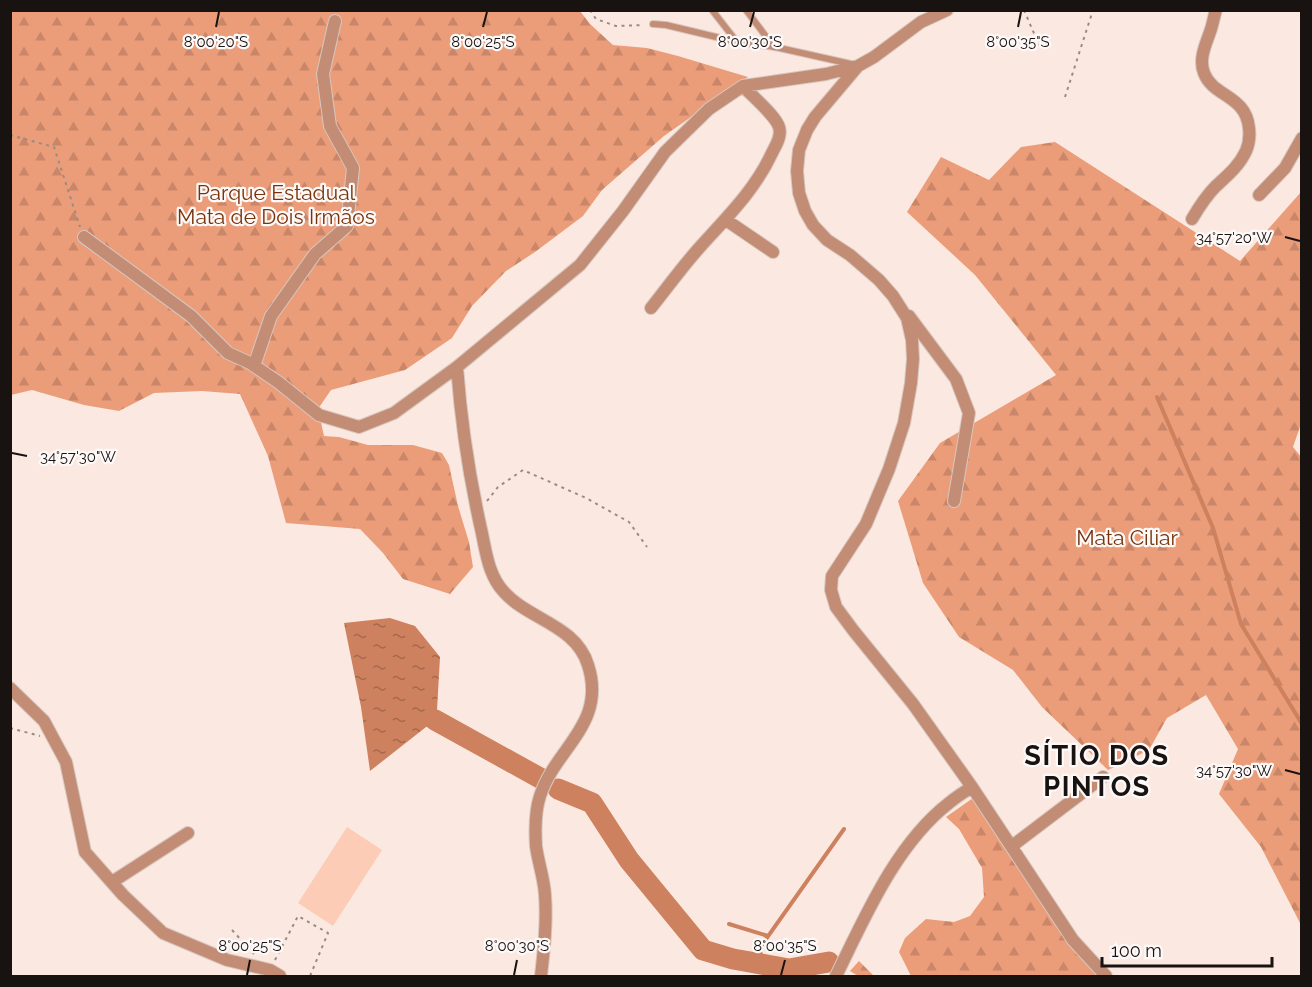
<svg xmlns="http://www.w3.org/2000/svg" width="1312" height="987" font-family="Raleway,sans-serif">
  <defs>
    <pattern id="forest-firs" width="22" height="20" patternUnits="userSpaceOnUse" patternTransform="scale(1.5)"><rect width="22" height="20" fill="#eb9d79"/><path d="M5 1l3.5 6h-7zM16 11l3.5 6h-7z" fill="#c98668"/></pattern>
    <pattern id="water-ripples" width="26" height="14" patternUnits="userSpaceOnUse" patternTransform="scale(1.5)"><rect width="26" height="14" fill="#cd815e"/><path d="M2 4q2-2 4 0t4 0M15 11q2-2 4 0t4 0" fill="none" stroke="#a5684c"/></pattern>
  </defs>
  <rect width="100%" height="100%" fill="#fbe9e1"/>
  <path fill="url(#forest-firs)" d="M10,11H580L590,24L613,45L647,48L678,56L748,77L664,136L602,190L583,216L535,252L506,271L472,306L452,338L405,370L331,390L318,409L324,436L339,437L368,445H413L442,453L449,465L458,506L469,542L473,567L450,594L403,579L383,553L360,529L286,523L268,456L240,394L202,391L154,393L119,411L84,405L32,390L11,395Z
    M1055,142L1240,261L1301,192L1302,421L1293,447L1302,458L1301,925L1261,847L1219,794L1238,749L1206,695L1167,718L1149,750L1108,770L1042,707L1013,670L959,637L923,583L898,501L940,443L1056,375L975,275L907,212L941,157L989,180L1021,147Z
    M973,798L1098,976H911L899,952L905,938L926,919L954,922L970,916L984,897L982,868L959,829L946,817Z
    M859,961L874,976H858L850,971Z"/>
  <path fill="#fcccb6" d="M347,827L382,850L333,926L298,903Z"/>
  <path fill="url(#water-ripples)" d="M390,618L415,626L440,657L437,710L435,720L370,771L361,707L344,623Z"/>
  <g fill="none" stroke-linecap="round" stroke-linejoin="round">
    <path stroke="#cd815e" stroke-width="4" d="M1157,397L1213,528L1241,624L1302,724
      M729,924L768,936
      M764,964L759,949L844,829"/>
    <path stroke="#cd815e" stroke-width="21" d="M435,720L540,778
      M558,789L592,803L629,860L703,950L733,959L789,969L829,962"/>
    <g stroke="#d7c7c0" stroke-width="8">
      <path id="service" d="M712,10L737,42L775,47L851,64
        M746,10L774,47
        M653,24L666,25L737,42"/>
    </g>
    <g stroke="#d7c7c0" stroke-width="14">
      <path id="minor" d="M858,66L815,117L807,130L799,150L797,171L799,193L805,211L813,225L827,240L850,255L879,280L893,296L907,318L912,340L913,359L911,383L904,423L889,469L866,524L832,576L831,590L836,607L853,630L913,704L972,787L1073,940L1106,976
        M1259,195L1285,168L1302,138
        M1192,219C1199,207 1206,196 1216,186C1228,175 1239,166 1246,151C1249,144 1250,136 1249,128C1246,95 1213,97 1204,73C1198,58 1207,42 1211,29C1213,23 1214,16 1216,10
        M726,220L773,252
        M84,237L191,316L228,353L250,363L278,382L319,415L359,427L394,413L457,367L580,265L623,211L665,152L709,109L743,86L826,74L858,66L874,57L921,22L947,10
        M651,308C667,288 682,267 700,247C727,217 755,190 772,153C776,145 782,136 779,127C776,116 751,95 743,86
        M909,316L956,379L969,413L954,501
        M254,366L271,316L315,254L347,226L353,168L330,126L323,74L335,21
        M457,367C461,422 469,475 481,529C486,551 488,575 504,592C529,620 576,625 588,665C607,724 556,747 540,796C535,811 535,830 536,846C538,862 544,878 545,895C547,922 544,949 541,976
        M10,688L44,721L66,762L85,852L123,895L163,933L227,960L270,970L280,976
        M1012,846L1103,777
        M112,882L188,833
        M836,976C865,917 896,844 949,803C956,797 964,792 972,787"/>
    </g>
    <path stroke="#988b86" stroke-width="2" stroke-dasharray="3 4.5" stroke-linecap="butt" d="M590,10L596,19L616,26L644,25
      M1024,10L1039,45
      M1065,97L1093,10
      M10,135L54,147L80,227
      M487,501L498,487L523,470L586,498L629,522L647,547
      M10,728L40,736
      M232,930L254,954
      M275,960L298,916L328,933L310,976"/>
    <use href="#service" stroke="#c38d75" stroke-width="6"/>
    <use href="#minor" stroke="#c38d75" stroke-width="12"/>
  </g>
  <path fill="none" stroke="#181210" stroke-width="2" d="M216,27L219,12M483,27L487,12M750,27L754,12M1018,27L1021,12M1285,237L1300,241M12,453L27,456M1285,770L1300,774M247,975L250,960M514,975L517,960M781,975L785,960"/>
  <g text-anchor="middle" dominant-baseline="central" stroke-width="4.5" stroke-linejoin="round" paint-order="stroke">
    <g font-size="21" fill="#78330a" stroke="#fdf9f8">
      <text x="276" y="192">Parque Estadual<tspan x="276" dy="24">Mata de Dois Irmãos</tspan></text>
      <text x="1127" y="537">Mata Ciliar</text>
    </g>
    <g font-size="27" font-weight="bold" letter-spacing="1.5" fill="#181210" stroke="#fdf9f8">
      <text x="1097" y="755">SÍTIO DOS<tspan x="1097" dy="31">PINTOS</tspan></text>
    </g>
  </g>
  <g font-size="15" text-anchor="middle" fill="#181210" stroke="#fdf9f8" stroke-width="4.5" stroke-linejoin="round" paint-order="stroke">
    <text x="216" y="47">8°00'20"S</text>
    <text x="483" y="47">8°00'25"S</text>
    <text x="750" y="47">8°00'30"S</text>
    <text x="1018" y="47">8°00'35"S</text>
    <text x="1234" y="243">34°57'20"W</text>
    <text x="78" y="462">34°57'30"W</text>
    <text x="1234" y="776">34°57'30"W</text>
    <text x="250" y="951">8°00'25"S</text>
    <text x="517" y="951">8°00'30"S</text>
    <text x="785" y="951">8°00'35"S</text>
  </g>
  <rect width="1312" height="987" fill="none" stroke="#181210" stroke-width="24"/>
  <path d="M1102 957v9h170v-9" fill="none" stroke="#181210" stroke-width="3"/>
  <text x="1111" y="957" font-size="18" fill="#181210" stroke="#fdf9f8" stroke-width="4.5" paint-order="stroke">100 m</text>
</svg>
